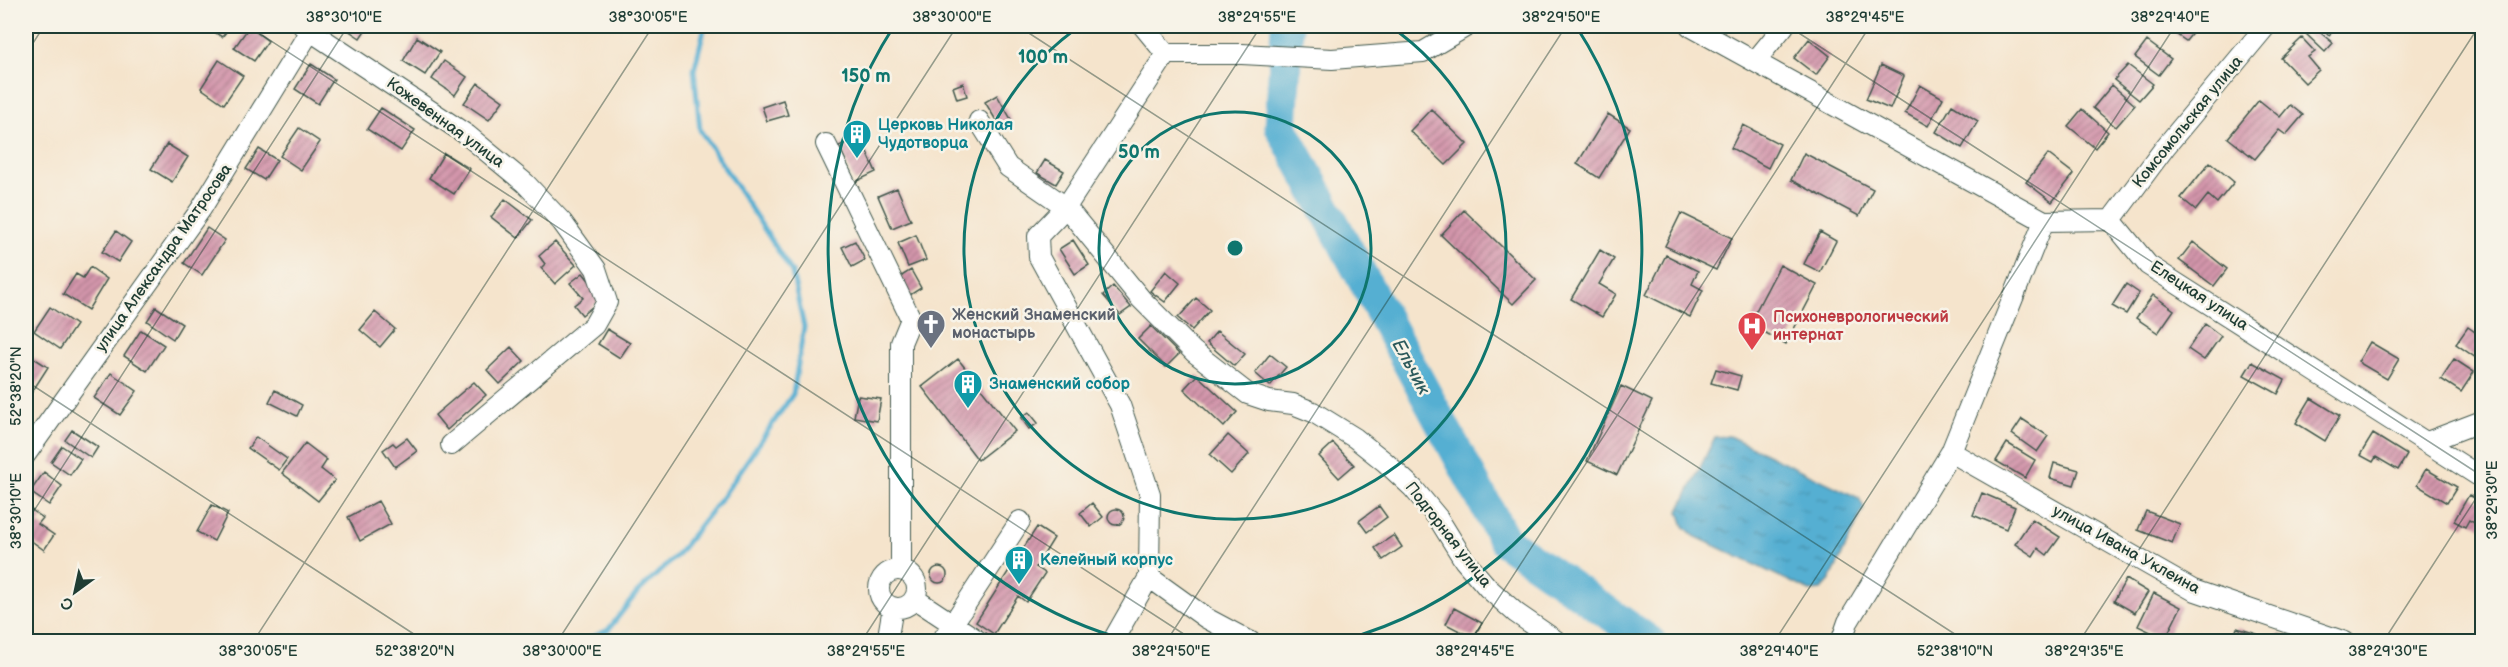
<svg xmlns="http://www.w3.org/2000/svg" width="2508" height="667" font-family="'Balsamiq Sans',sans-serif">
  <defs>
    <pattern id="water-ripples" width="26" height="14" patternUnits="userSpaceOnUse" patternTransform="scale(1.5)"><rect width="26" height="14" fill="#55afd2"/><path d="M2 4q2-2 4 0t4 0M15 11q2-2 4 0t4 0" fill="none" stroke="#4690ab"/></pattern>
    <pattern id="building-hatch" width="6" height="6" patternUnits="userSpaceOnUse" patternTransform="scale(1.5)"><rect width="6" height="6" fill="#d395ab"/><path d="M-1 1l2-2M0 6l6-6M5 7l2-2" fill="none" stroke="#ab7b8c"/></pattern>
  </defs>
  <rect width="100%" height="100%" fill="#f7f3e8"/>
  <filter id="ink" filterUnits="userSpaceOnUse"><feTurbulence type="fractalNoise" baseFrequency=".0167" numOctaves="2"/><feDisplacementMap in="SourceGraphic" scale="12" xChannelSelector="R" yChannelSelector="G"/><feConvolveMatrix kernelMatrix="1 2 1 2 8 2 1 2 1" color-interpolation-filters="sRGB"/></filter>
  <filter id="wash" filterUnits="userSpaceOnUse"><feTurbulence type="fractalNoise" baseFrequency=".008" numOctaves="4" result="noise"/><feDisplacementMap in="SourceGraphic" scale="24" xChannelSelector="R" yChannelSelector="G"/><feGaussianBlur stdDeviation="1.35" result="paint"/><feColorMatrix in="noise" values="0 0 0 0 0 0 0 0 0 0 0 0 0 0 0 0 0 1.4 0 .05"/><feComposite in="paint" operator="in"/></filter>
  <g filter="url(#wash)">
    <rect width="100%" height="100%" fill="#f5e4cc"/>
    <path fill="url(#water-ripples)" stroke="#3a7683" stroke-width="1.5" d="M1729,436L1859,498L1864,508L1830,580L1821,590L1810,591L1694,536L1684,526L1679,511L1715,437Z"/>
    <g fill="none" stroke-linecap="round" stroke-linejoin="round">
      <path stroke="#55afd2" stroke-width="5" d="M581,642L608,630L636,594L677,555L723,496L793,394L804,327L792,272L700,130L694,70L705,26"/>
      <path stroke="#55afd2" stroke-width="33" d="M1287,26L1281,127L1505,541L1650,642"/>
    </g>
    <g id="blocks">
      <path fill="url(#building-hatch)" d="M188,26H202L196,34L187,27Z
        M205,26H231L222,37Z
        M342,26H361L366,29L360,38Z
        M2164,26H2198L2186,41Z
        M2312,26L2333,43L2325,52L2305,33Z
        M2320,26H2338L2329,35Z
        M249,27L268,41L254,61L234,48Z
        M417,37L440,52L425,75L403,61Z
        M2302,38L2315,52L2308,57L2319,70L2305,83L2281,58Z
        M1809,39L1830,56L1816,75L1794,58Z
        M2147,41L2171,59L2159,75L2135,57Z
        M219,60L243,76L224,104L201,88Z
        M444,61L467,77L455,95L432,79Z
        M311,64L334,79L318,104L295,89Z
        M1881,65L1904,76L1890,109L1866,99Z
        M2128,65L2153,84L2139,100L2114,80Z
        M478,83L503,101L489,120L464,103Z
        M963,83L967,96L957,99L953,87Z
        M1920,85L1943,98L1928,126L1905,113Z
        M2112,85L2135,105L2116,127L2093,108Z
        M997,95L1012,121L1000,127L985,102Z
        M783,100L788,115L767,121L762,107Z
        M2259,100L2280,117L2290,105L2303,115L2286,135L2279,130L2255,159L2228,138Z
        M1952,105L1978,121L1962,148L1936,132Z
        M381,108L415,130L401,151L367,129Z
        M1431,109L1467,144L1446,165L1410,131Z
        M2082,109L2108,132L2095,148L2068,126Z
        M1608,114L1630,128L1599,178L1577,164Z
        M1743,125L1780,144L1768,168L1731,148Z
        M299,128L320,142L301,170L280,156Z
        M860,136L876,172L855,182L839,146Z
        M167,144L188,157L172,182L151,169Z
        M259,149L277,160L264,180L246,169Z
        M444,153L470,169L454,194L429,178Z
        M1804,153L1873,189L1859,216L1791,180Z
        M2048,154L2074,174L2052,202L2026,182Z
        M1045,160L1064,171L1056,184L1037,173Z
        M2210,162L2234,182L2217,203L2208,195L2196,210L2181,198Z
        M897,188L911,220L892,228L878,196Z
        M505,199L532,220L518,238L491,217Z
        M1464,210L1536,280L1513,304L1441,235Z
        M1681,213L1732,238L1716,270L1665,246Z
        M207,228L225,240L202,275L184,263Z
        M116,231L131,242L118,262L102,252Z
        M1820,232L1836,241L1820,272L1804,264Z
        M916,235L926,260L908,267L898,243Z
        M1073,240L1089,265L1075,274L1059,249Z
        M855,241L865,260L852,267L842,247Z
        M555,242L576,265L555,284L541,268L545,264L539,256Z
        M2193,242L2227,269L2214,286L2179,260Z
        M1600,250L1614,259L1599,284L1616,294L1602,317L1571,299Z
        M1666,255L1698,271L1692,284L1703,290L1690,317L1646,295Z
        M1780,265L1817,285L1786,344L1749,324Z
        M90,267L107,279L88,310L63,294L76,274L83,278Z
        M911,270L921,288L910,295L900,277Z
        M1166,271L1180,283L1165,302L1150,291Z
        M583,273L603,298L582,315L574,305L583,298L570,283Z
        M2126,284L2139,293L2126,314L2112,306Z
        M1113,286L1131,307L1120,315L1103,295Z
        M2153,295L2174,310L2158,333L2136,318Z
        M1196,298L1210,310L1192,330L1178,318Z
        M50,307L76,325L60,349L34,331Z
        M156,307L182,324L173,339L147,321Z
        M375,312L395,329L380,347L360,330Z
        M2205,324L2221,336L2204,360L2188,349Z
        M1151,326L1179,354L1166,367L1138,339Z
        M2468,327L2482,337V362L2456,344Z
        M607,329L630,343L620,358L598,344Z
        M141,330L164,345L147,371L124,356Z
        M1217,331L1245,354L1234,366L1207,343Z
        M2370,342L2399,359L2387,379L2358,362Z
        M511,347L524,361L500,384L487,370Z
        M1270,354L1286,367L1270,386L1255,373Z
        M29,355L48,367L32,392L26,388V361Z
        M958,359L1015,431L978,460L922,387Z
        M2454,359L2474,372L2461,392L2441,379Z
        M2252,362L2285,380L2278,394L2244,375Z
        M1716,369L1741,376L1737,390L1711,383Z
        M111,373L137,391L120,415L94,398Z
        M1197,375L1237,412L1224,427L1184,389Z
        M474,382L486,395L447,430L435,415Z
        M1621,386L1652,401L1617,475L1587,461Z
        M275,390L302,405L297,416L269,402Z
        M858,396L881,399L877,421L854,417Z
        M2311,398L2340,416L2325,441L2296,423Z
        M1029,412L1038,423L1029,429L1021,418Z
        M2022,419L2048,436L2037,452L2012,434Z
        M72,430L98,447L91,458L65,440Z
        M2373,434L2407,455L2398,470L2376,457L2373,462L2360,455Z
        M1228,435L1249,454L1231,474L1210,455Z
        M256,437L287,459L279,470L248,448Z
        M407,438L417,451L395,467L383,450L393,443L396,446Z
        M305,443L327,460L321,469L335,480L318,501L282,473Z
        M1333,443L1354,465L1339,478L1319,456Z
        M2007,443L2035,460L2025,478L1996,461Z
        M62,446L81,459L70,475L51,462Z
        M2054,463L2079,470L2074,485L2050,478Z
        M2426,469L2457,487L2447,503L2417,485Z
        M44,472L62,486L49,505L30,492Z
        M1982,493L2015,507L2006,529L1973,515Z
        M2469,495L2482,502V527L2469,520L2465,527L2454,521Z
        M378,501L391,524L360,541L348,517Z
        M1092,503L1103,517L1091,527L1080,513Z
        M212,505L228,513L214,541L197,532Z
        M26,506L43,518L38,524L54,535L44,550L26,537Z
        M1379,506L1387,517L1367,532L1359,521Z
        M1108 517a8 8 0 1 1 16 0a8 8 0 1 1-16 0Z
        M2146,511L2180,524L2172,543L2138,530Z
        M2032,519L2060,537L2047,555L2038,548L2033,556L2015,544Z
        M1037,527L1054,538L1036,567L1045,573L1026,602L1018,596L994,634L976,622Z
        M1394,535L1402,547L1383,560L1375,548Z
        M931 575a8 8 0 1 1 16 0a8 8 0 1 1-16 0Z
        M2126,579L2148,592L2135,613L2114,601Z
        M2154,593L2181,607L2165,639L2138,626Z
        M1454,608L1482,623L1473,638L1446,624Z
        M2237,628L2257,634L2255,642H2232Z
        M2278,634L2298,641V642H2275Z"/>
    </g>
  </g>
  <g filter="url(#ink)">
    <use href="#blocks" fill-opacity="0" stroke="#3f564b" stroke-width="1.5"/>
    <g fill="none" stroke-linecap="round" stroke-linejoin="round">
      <g stroke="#3f564b" stroke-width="22">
        <path id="minor" d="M303,26L467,135L525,183L562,222L596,269L607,302L594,325L451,445
          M1143,26L1166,54
          M1690,26L2044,221L2111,220L2148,265L2482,478
          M1756,60L1784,26
          M979,121L1008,167L1066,207L1141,299L1194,352L1248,394L1269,401L1293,404L1313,412L1355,438L1385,462L1413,488L1438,518L1464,560L1488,588L1516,613L1558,642
          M826,144L911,319L901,343V570
          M2111,220L2166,146L2266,26
          M2427,442L2482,421
          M1951,452L2193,590L2345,642
          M26,454L201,209L313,26
          M879 589a19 19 0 1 1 38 0a19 19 0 1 1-38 0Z
          M1149,577L1206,618L1251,642
          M915,599L980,642
          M887,642L893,607
          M941,642L1020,521
          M1112,642L1149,577L1150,494L1120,405L1039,257L1038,236L1066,207L1166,54H1242L1332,59L1423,52L1467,26
          M1841,642L1848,622L1951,452L2044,221"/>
      </g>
      <use href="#minor" stroke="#fff" stroke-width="20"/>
    </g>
  </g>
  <path fill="none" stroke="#1f3d34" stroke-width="1.5" stroke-opacity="0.45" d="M248,26L1196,642M1018,26L1967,642M1788,26L2482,476M26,54L44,26M26,381L426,642M26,523L348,26M253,642L653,26M557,642L957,26M861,642L1261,26M1166,642L1566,26M1470,642L1870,26M1774,642L2175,26M2079,642L2479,26M2383,642L2482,489"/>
  <g fill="none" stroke="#0f766e" stroke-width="3">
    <circle cx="1235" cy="248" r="136"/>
    <path d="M1390 26A271 271 0 1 1 1080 26"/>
    <path d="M1130 641A407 407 0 0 1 894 26M1576 26A407 407 0 0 1 1340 641"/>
  </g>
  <defs>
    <g id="building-pin" transform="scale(1.5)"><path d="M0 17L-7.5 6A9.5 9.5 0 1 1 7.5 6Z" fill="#0f9aa8" stroke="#f7f3e8"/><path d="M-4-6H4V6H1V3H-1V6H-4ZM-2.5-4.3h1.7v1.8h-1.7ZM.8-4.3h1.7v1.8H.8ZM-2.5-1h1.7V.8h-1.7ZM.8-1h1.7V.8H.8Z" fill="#fff"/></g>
    <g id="church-pin" transform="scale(1.5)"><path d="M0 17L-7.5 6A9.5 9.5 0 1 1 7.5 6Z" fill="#6b7280" stroke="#f7f3e8"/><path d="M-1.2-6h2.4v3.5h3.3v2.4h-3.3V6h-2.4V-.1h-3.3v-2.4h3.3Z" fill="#fff"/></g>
    <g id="hospital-pin" transform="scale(1.5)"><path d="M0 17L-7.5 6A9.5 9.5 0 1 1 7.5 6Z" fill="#e0444e" stroke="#f7f3e8"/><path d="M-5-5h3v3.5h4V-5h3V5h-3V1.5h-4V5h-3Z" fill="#fff"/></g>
  </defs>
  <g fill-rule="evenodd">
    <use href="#building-pin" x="857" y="134"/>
    <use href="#church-pin" x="931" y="324"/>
    <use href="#hospital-pin" x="1752" y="326"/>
    <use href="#building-pin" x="968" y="384"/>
    <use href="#building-pin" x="1019" y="560"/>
  </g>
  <g text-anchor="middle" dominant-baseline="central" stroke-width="5" stroke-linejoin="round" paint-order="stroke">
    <g font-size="16" fill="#1f3d34" stroke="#f7f3e8">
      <text transform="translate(2188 122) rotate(-51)">Комсомольская улица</text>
      <text transform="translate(445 123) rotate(36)">Кожевенная улица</text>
      <text transform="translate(164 258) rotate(-55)">улица Александра Матросова</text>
      <text transform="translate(2199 296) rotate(33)">Елецкая улица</text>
      <text transform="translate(1448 535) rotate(52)">Подгорная улица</text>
      <text transform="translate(2126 550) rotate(29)">улица Ивана Уклеина</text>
    </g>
    <g font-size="16" font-weight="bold" fill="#0d838f" stroke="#f7f3e8" text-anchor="start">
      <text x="878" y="125">Церковь Николая<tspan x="878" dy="18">Чудотворца</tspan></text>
      <text x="989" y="384">Знаменский собор</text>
      <text x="1040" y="560">Келейный корпус</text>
    </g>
    <g font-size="16" font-weight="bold" fill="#5b616d" stroke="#f7f3e8" text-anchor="start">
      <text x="952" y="315">Женский Знаменский<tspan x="952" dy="18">монастырь</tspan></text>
    </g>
    <g font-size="16" font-weight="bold" fill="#be3a42" stroke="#f7f3e8" text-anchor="start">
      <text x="1773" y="317">Психоневрологический<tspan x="1773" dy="18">интернат</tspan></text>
    </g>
    <g font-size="18" font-style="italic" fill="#2c5a5c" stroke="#f7f3e8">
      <text transform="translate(1411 367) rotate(62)">Ельчик</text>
    </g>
  </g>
  <circle cx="1235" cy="248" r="9" fill="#0f766e" stroke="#f7f3e8" stroke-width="3"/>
  <g font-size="18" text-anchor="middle" font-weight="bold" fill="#0f766e" stroke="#f7f3e8" stroke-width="5" stroke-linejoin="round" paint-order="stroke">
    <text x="1043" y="63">100 m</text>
    <text x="866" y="82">150 m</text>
    <text x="1139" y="158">50 m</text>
  </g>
  <rect width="2508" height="667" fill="none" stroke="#f7f3e8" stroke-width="66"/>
  <g transform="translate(75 592) rotate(213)" stroke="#f7f3e8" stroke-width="4.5" paint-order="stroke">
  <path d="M0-4.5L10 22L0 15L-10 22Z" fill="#1f3d34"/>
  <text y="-9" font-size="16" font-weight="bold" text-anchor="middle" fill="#1f3d34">С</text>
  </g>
  <rect x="33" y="33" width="2442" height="601" fill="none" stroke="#1f3d34" stroke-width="2"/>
  <g font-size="15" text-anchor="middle" fill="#1f3d34">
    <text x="344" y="22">38°30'10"E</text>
    <text x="648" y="22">38°30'05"E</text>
    <text x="952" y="22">38°30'00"E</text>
    <text x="1257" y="22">38°29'55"E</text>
    <text x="1561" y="22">38°29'50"E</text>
    <text x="1865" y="22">38°29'45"E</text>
    <text x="2170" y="22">38°29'40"E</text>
    <text transform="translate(16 386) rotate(-90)" y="5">52°38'20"N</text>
    <text transform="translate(2492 500) rotate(-90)" y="5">38°29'30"E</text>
    <text transform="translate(16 511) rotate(-90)" y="5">38°30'10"E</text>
    <text x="258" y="656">38°30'05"E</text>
    <text x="415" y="656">52°38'20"N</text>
    <text x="562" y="656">38°30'00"E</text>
    <text x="866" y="656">38°29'55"E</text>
    <text x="1171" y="656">38°29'50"E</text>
    <text x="1475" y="656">38°29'45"E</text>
    <text x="1779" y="656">38°29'40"E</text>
    <text x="1955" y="656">52°38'10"N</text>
    <text x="2084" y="656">38°29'35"E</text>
    <text x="2388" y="656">38°29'30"E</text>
  </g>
</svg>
